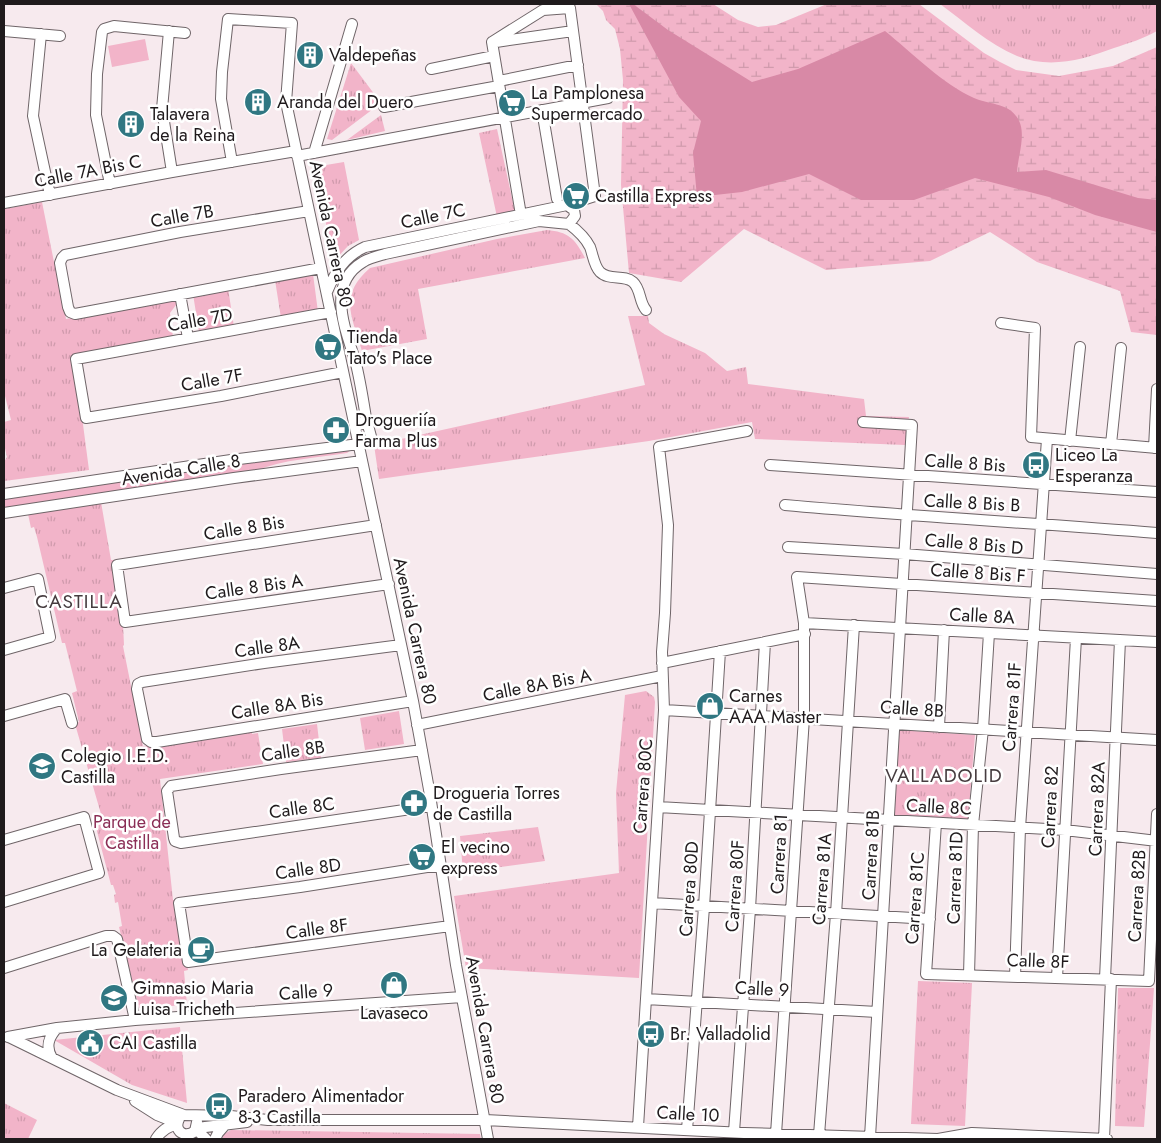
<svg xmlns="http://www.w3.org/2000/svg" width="1161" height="1143" font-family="Jost,sans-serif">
  <defs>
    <pattern id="wetland-marsh" width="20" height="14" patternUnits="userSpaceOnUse" patternTransform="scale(1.25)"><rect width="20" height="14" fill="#f2b4c9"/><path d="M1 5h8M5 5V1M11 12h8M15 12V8" fill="none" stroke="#cf9aac"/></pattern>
    <pattern id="park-tufts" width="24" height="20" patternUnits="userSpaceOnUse" patternTransform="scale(1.25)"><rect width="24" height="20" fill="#f2b4c9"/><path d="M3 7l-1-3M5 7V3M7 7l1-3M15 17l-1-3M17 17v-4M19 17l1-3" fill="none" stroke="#cf9aac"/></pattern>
  </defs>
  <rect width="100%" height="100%" fill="#f7eaee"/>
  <path fill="#f2b4c9" d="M145,39L149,60L112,67L108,46Z
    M349,447L351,450L347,453C316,458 285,459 255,471L4,509V498Z"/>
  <path fill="url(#wetland-marsh)" d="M596,4H713L738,20L758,27L776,25L827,4H919L984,53L1000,62L1016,70L1059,76L1113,66L1157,47V335L1131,332L1120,291L1037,262L990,232L930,261L826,270L744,229L681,282L629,273L621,185L623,80L620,49L615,29L606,20L603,11Z"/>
  <path fill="url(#park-tufts)" d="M940,4H1157V31C1143,39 1129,43 1114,48C1082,60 1050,69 1017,56C988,44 965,22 940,4Z
    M351,63L381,103L332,140L327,139Z
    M381,115L385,131L347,140Z
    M497,129L515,212L497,217L479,133Z
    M344,162L359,240L348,246L334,261L314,167Z
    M42,202L54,262L57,265L66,319L177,299L176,305L170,313L173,337L74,356L89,470L4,481V462L7,457L4,444V422L11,420L4,392V209Z
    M547,230C569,232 575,239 585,258L418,289L427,339L362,351C352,316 338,296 370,268L497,239Z
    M313,274L318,312L281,318L275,280Z
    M228,288L234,327L199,332L193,294Z
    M628,316H648L649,323L664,334L705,353L727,371L746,367L748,384L864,399L866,416L909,417L905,445L755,439L752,422L649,441L379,479L374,445L645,385Z
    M101,502L111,560H115L123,624L124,645L123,646L143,746L252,732V734L258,733L263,764L160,779L173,900H178L188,970L184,971L187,1005L139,1008L119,927L122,926L118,902L115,903L114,895L116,894L113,885H111L93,816L101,814L75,724L79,722L72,693L77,691L65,643H62L37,537L34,527L31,528L28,514Z
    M646,691L654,697L655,702L639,978L466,968L454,896L619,873L616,793L625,695Z
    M399,711L404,744L365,750L360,718Z
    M317,724L321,758L286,762L282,729Z
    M898,730L975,735L968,820L892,815Z
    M538,827L545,861L463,872L460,836Z
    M918,981L972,983L965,1126L911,1124Z
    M1118,988H1154L1144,1127L1115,1126Z
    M180,1027L187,1103L132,1085L54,1040Z
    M4,1103L37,1120L28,1139H4Z
    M231,1130L480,1134L481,1139H222L224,1134Z"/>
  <path fill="#d889a6" d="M629,4H633L668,30L752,82L798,69L885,31C911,52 944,85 974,98C987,104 1007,103 1016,116C1028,130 1018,155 1017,172L1046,170L1138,198L1157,200V232L1095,215L1049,197L975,178L914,200H861L809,174L742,192L697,197L693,153L701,121L679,97Z"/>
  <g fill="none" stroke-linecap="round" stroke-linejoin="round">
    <g stroke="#6f6568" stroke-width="12">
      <path id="minor" d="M4,31L60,36
        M169,31L162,109L172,172
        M41,34L33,116L50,195
        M492,42L520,209
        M496,42L573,31
        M431,69L494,56
        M499,81L578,65
        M384,107L499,86
        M542,110L557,199
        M314,153L352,24
        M297,156L608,98
        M232,162L221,99L222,72L228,19L292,23L286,102L413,701L430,795L456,965L488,1139
        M110,184L96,115L97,74L102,32L104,29L114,26L185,33
        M4,203L172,172L296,151
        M309,211L180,232L65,255L62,258L60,263L68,307L70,312L75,314L321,268
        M569,224C577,230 585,237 590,247C593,255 594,266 600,272C609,281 624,274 633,282C641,289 639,302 646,310
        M327,292C335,272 345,256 365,247L567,205L595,196L570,8L543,10L492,42
        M180,294L188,338
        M331,312L76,359L86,418L221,396L343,372
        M1001,323L1035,328L1031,437L1157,448
        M863,422L912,425L870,1137
        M355,427L363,423L366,418C363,399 360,379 355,360C345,328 326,284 363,262C369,258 378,256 385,254L539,221L569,224L575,216L574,210L567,205
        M1070,441L1080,347
        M1111,444L1121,348
        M1154,448L1157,389
        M770,465L1157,492
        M4,494L231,460L359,444L372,440L366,418
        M785,505C909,516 1033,523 1157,533
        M4,513L234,478L362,461
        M376,525L117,565L125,622L389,584
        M788,547L904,554L1157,574
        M4,588L38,579L50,637L4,650
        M804,623L1157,642
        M401,645L264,663L142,682L138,684L137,689L147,739L151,742H157L413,701
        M662,663L805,634
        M664,710L1157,740
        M4,716L65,699L72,723
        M417,725L662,676
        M939,727L944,630
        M422,750L281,769L171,786L167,791L174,838L175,841L181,843L431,806
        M658,807L1065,830L1157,841
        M936,823L926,974L1149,981L1157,814
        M4,840L84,817L99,873L4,902
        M441,867H427L300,887L179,903L188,962L450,926
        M652,903L930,919
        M4,968L106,936H113L117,939L135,1020
        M969,975L973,825L983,729L989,633
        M1015,977L1020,828L1047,439
        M1057,978L1076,638
        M1105,979L1120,640
        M646,999L877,1012
        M8,1037L57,1028L135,1020L462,997
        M9,1037L117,1090L184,1115L231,1116L268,1120H485L744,1133L938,1139L972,1133L1107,1139
        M52,1058C45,1046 49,1037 57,1028
        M135,1101L157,1115L177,1123
        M179,1119C173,1131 185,1139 195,1131L197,1122
        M638,1127L664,710L662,652L665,613L668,525L659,447L747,431
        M197,1128L247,1122
        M196,1129L206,1139
        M687,1130L704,907L720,651
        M734,1132L750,909L765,642
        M776,1134L804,718V623L797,577L1157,601
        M819,1135L836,914L854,625
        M156,1139C161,1131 167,1126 177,1125
        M215,1139L218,1133L225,1125
        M1104,1139L1111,979"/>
    </g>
    <use href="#minor" stroke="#fff" stroke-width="10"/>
  </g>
  <defs>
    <g id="building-disc" transform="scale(1.4375)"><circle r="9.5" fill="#307782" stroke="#fff"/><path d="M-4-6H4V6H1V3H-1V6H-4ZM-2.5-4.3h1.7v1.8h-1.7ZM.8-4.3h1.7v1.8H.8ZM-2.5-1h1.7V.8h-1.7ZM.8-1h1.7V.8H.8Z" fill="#fff"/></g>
    <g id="supermarket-disc" transform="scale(1.4375)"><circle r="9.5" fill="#307782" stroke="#fff"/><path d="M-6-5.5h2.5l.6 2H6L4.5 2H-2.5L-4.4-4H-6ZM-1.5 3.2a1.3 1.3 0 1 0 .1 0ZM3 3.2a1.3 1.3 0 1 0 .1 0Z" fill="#fff"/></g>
    <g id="pharmacy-disc" transform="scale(1.4375)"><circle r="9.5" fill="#307782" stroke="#fff"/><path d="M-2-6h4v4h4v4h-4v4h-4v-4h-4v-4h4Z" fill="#fff"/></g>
    <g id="bus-disc" transform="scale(1.4375)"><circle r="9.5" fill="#307782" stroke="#fff"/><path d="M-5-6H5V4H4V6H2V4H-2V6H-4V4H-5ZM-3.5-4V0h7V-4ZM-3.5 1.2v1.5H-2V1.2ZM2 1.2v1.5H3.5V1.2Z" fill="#fff"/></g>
    <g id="shop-disc" transform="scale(1.4375)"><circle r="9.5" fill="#307782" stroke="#fff"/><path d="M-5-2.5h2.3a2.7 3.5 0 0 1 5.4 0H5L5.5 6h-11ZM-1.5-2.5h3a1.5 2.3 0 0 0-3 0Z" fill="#fff"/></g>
    <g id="school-disc" transform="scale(1.4375)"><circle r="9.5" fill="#307782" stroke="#fff"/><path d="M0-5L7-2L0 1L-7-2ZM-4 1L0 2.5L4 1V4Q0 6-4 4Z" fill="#fff"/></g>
    <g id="cafe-disc" transform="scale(1.4375)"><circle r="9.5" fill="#307782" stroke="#fff"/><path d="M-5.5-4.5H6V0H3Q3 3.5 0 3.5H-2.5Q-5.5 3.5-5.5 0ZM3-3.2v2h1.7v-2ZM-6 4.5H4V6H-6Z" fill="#fff"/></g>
    <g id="civic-disc" transform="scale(1.4375)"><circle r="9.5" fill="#307782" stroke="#fff"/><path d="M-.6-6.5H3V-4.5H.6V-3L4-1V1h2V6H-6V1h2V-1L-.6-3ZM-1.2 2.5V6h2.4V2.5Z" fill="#fff"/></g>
  </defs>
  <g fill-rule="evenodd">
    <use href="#building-disc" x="310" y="55"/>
    <use href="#building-disc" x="258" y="102"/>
    <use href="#supermarket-disc" x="512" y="103"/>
    <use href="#building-disc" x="131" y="124"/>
    <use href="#supermarket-disc" x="576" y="196"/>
    <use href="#supermarket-disc" x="328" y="347"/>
    <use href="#pharmacy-disc" x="336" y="430"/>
    <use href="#bus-disc" x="1036" y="465"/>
    <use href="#shop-disc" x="710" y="706"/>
    <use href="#school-disc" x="42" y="766"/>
    <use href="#pharmacy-disc" x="414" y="803"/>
    <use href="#supermarket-disc" x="422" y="857"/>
    <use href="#cafe-disc" x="201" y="950"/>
    <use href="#shop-disc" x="394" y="985"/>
    <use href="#school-disc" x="114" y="998"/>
    <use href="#bus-disc" x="651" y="1034"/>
    <use href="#civic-disc" x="90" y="1043"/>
    <use href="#bus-disc" x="219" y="1106"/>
  </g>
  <g text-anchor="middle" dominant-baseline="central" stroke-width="5" stroke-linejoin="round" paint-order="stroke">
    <g font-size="18" fill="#1f1a1c" stroke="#fff" text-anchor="start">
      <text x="329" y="55">Valdepeñas</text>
      <text x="531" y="93">La Pamplonesa<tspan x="531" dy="21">Supermercado</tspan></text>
      <text x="277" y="102">Aranda del Duero</text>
      <text x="150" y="114">Talavera<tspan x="150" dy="21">de la Reina</tspan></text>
      <text x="595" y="196">Castilla Express</text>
      <text x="347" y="337">Tienda<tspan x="347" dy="21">Tato's Place</tspan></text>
      <text x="355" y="420">Drogueriía<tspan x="355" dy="21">Farma Plus</tspan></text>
      <text x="1055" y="455">Liceo La<tspan x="1055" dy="21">Esperanza</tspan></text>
      <text x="729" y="696">Carnes<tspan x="729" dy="21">AAA Master</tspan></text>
      <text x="61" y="756">Colegio I.E.D.<tspan x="61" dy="21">Castilla</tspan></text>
      <text x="433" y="793">Drogueria Torres<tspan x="433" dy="21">de Castilla</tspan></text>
      <text x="441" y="847">El vecino<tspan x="441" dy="21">express</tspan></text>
      <text x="182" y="950" text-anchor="end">La Gelateria</text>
      <text x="133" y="988">Gimnasio Maria<tspan x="133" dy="21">Luisa Tricheth</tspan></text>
      <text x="394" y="1013" text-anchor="middle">Lavaseco</text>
      <text x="670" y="1034">Br. Valladolid</text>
      <text x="109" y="1043">CAI Castilla</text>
      <text x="238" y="1096">Paradero Alimentador<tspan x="238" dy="21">8-3 Castilla</tspan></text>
    </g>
    <g font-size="18" fill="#1f1a1c" stroke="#fff">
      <text transform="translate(88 171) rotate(-11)">Calle 7A Bis C</text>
      <text transform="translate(182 216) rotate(-10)">Calle 7B</text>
      <text transform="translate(433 216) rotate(-12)">Calle 7C</text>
      <text transform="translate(331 234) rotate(78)">Avenida Carrera 80</text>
      <text transform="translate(200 320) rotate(-10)">Calle 7D</text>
      <text transform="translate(212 380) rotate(-10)">Calle 7F</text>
      <text transform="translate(965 463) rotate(4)">Calle 8 Bis</text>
      <text transform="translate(181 470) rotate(-9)">Avenida Calle 8</text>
      <text transform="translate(972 503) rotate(3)">Calle 8 Bis B</text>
      <text transform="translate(244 528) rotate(-9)">Calle 8 Bis</text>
      <text transform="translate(974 544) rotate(5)">Calle 8 Bis D</text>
      <text transform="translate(978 573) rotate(4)">Calle 8 Bis F</text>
      <text transform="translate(254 587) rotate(-8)">Calle 8 Bis A</text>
      <text transform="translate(982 616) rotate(3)">Calle 8A</text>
      <text transform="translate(415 631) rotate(78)">Avenida Carrera 80</text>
      <text transform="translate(267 647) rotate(-8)">Calle 8A</text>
      <text transform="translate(537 685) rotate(-11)">Calle 8A Bis A</text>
      <text transform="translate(277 706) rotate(-9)">Calle 8A Bis</text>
      <text transform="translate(1012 707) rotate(-86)">Carrera 81F</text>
      <text transform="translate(912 709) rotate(4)">Calle 8B</text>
      <text transform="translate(293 751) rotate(-8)">Calle 8B</text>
      <text transform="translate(643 786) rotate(-86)">Carrera 80C</text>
      <text transform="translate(939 807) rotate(3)">Calle 8C</text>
      <text transform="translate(1050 807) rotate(-87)">Carrera 82</text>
      <text transform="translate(302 808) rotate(-8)">Calle 8C</text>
      <text transform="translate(1097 809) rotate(-88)">Carrera 82A</text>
      <text transform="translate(779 854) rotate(-87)">Carrera 81</text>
      <text transform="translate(871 855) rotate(-87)">Carrera 81B</text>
      <text transform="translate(308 869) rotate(-8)">Calle 8D</text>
      <text transform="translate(955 878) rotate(-88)">Carrera 81D</text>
      <text transform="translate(822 879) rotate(-86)">Carrera 81A</text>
      <text transform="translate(735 886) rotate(-86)">Carrera 80F</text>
      <text transform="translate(689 889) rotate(-86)">Carrera 80D</text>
      <text transform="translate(1137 896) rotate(-87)">Carrera 82B</text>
      <text transform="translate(915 898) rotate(-86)">Carrera 81C</text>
      <text transform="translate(317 929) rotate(-8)">Calle 8F</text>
      <text transform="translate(1038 961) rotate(2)">Calle 8F</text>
      <text transform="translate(762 989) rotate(3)">Calle 9</text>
      <text transform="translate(306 992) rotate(-4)">Calle 9</text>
      <text transform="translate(485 1030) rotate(80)">Avenida Carrera 80</text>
      <text transform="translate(688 1114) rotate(3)">Calle 10</text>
    </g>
    <g font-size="18" fill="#8b2e56" stroke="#fff">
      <text x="132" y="822">Parque de<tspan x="132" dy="21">Castilla</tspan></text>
    </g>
    <g font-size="19" letter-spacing="1" fill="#463c3f" stroke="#fff">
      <text x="79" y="601">CASTILLA</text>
      <text x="944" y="775">VALLADOLID</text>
    </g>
  </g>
  <rect width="1161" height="1143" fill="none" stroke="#1f1a1c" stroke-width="10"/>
</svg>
